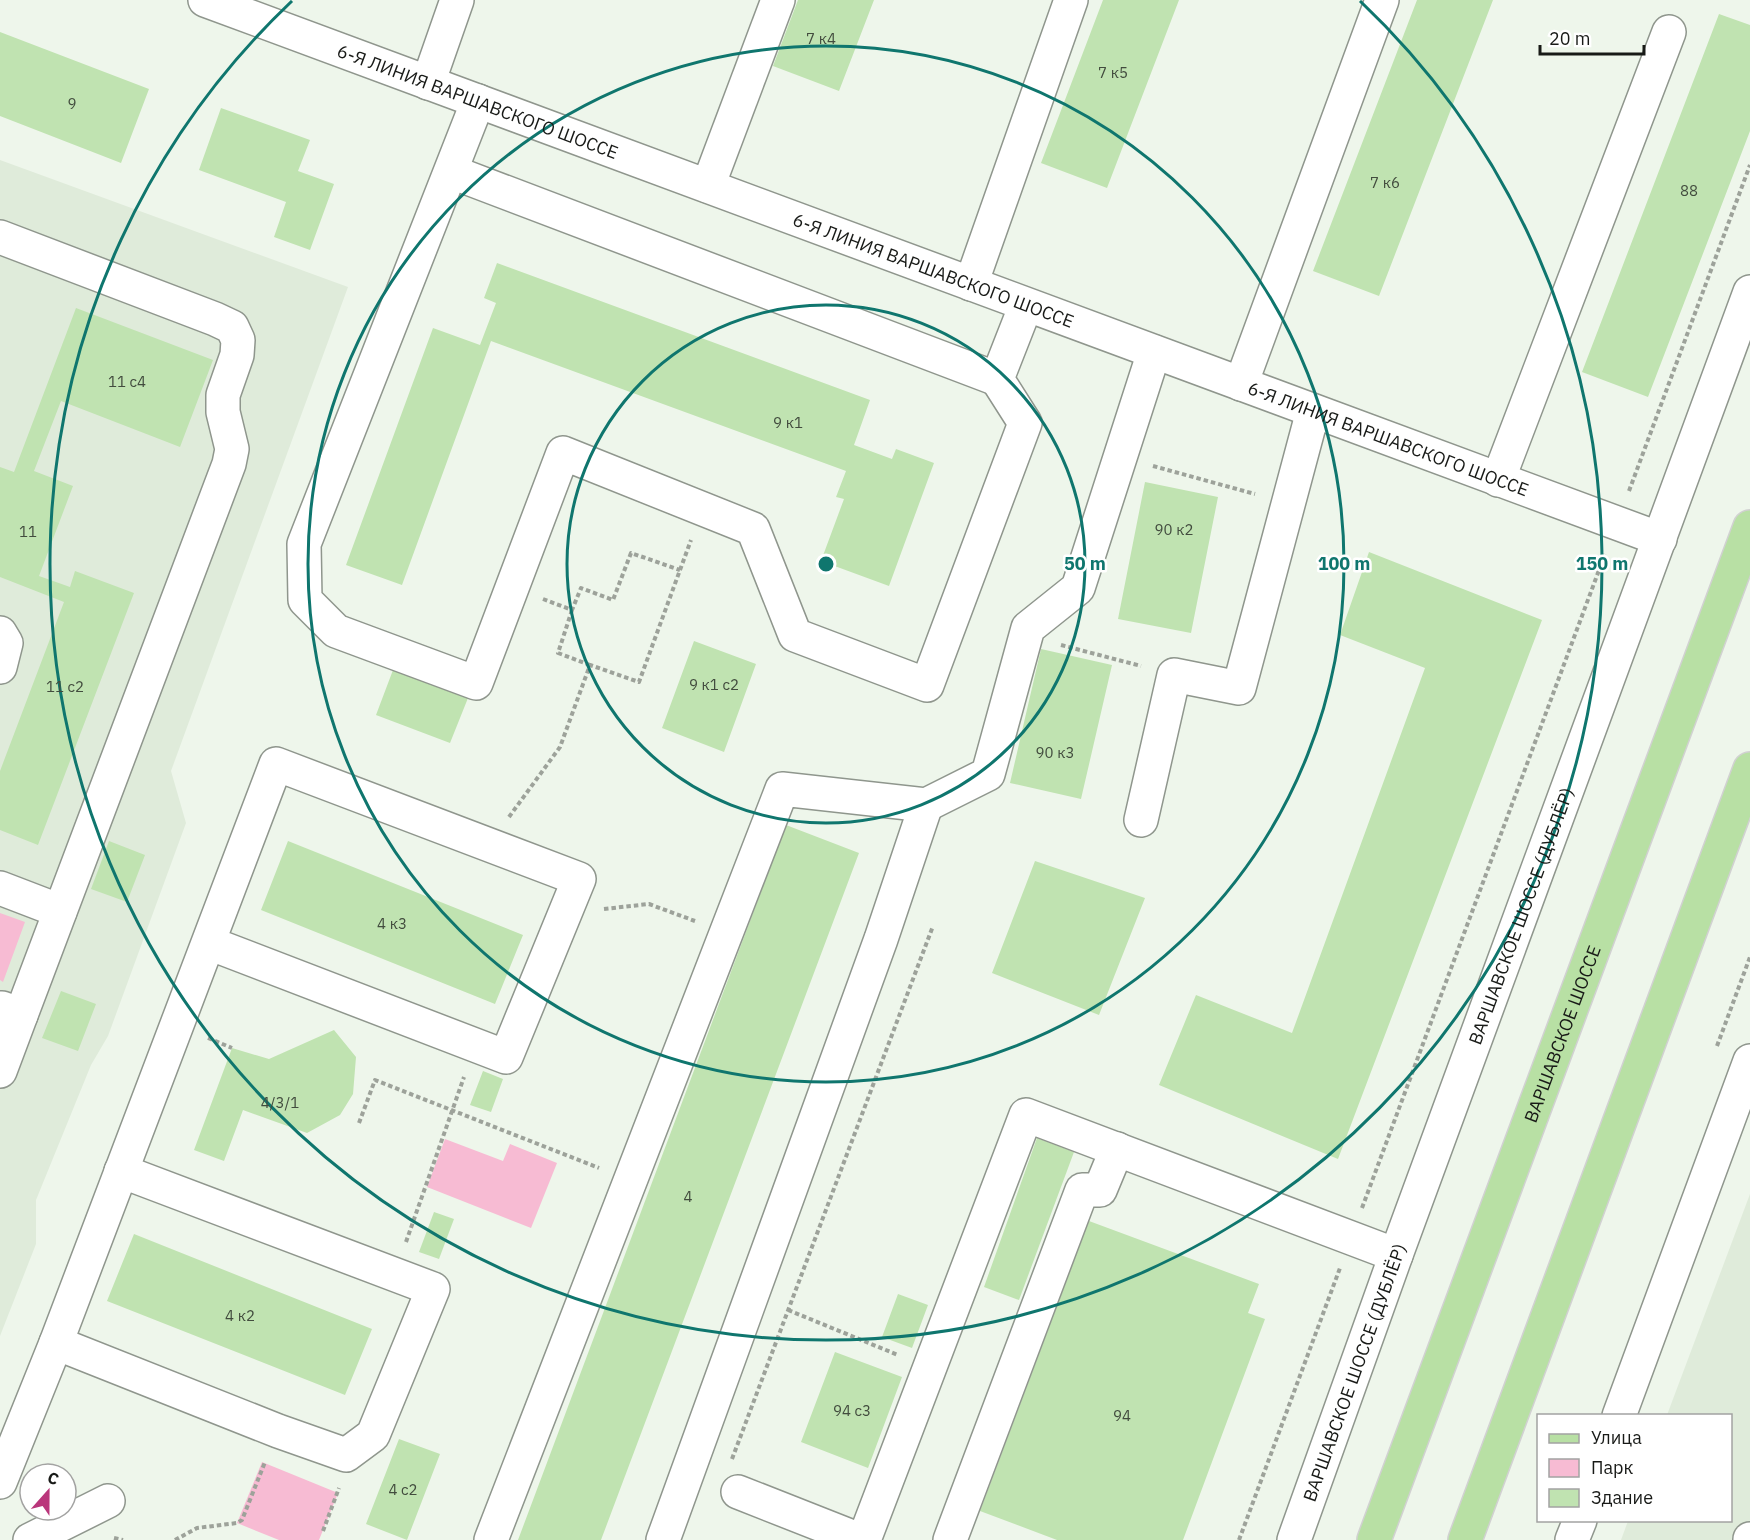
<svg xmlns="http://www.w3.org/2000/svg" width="1750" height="1540" font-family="'IBM Plex Sans',sans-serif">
  <rect width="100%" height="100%" fill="#eef6eb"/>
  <path fill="#dfebda" d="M0,160L348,287L171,771L186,823L108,1036L91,1065L36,1200V1244L0,1336Z
    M1750,1194V1540H1621L1628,1521L1730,1520V1416L1667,1415Z"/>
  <path fill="#f7bbd3" d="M0,913L25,922L3,982L0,980Z
    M445,1139L503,1161L510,1144L557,1163L531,1228L427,1187Z
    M262,1462L338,1493L319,1540H279L237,1523Z"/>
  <path fill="#c0e3b1" d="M798,0H874L839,91L773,66Z
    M1103,0H1179L1107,188L1041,163Z
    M1417,0H1493L1379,296L1313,271Z
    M1719,14L1750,25V131L1648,397L1582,372Z
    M0,32L149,89L121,163L0,116Z
    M221,108L310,140L298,171L334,184L310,250L274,237L286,202L199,170Z
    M497,263L870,400L854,445L892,459L896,449L934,463L889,586L821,561L844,499L836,497L846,471L491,341L402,585L346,565L433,328L480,345L496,303L484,298Z
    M76,308L213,360L180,447L61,401L34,471L73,486L39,576L70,587L75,571L134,593L38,845L0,830V771L64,602L0,577V467L14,472Z
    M1145,482L1218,497L1191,633L1118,619Z
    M1369,552L1542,620L1338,1159L1159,1085L1196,995L1292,1033L1425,668L1340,635Z
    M694,641L756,664L724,752L662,728Z
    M1041,649L1112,665L1081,799L1010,783Z
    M393,670L468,698L450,743L376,715Z
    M786,825L859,853L601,1540H518Z
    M109,841L145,855L127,902L91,889Z
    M288,841L523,935L495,1004L261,910Z
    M1035,861L1145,898L1099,1015L992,973Z
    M61,991L96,1004L78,1051L42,1038Z
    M334,1030L356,1057L353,1094L340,1115L307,1133L243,1110L224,1161L194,1150L232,1048L269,1059Z
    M483,1071L503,1079L491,1112L470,1105Z
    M1037,1138L1074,1152L1019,1300L984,1287Z
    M434,1212L454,1219L439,1259L419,1252Z
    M1089,1221L1259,1284L1248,1313L1265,1319L1183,1540H1057L980,1511Z
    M134,1234L372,1329L345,1395L107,1301Z
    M898,1294L928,1305L912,1348L882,1337Z
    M835,1352L902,1377L868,1468L801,1442Z
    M399,1439L440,1454L407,1540L366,1524Z"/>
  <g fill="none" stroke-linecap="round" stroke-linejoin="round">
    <g stroke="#8f968d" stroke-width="36">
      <g id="minor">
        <path id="s1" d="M205,0L1660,539"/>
        <path d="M428,83L457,0"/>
        <path d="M478,101L304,544L305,600L336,631L476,683L563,453L753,529L795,635L927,685L1025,423L997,379L1026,305"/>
        <path d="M452,172L997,379"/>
        <path d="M708,186L778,0"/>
        <path d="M0,237L215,319L232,327L238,340L237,355L223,395V412L232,449L229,464L21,1015"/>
        <path d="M971,284L1071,0"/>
        <path d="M1241,384L1382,0"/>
        <path d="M1498,480L1669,32"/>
        <path d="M0,633L6,643L0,667"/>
        <path d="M1141,820L1174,675L1239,688L1313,411"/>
        <path d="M0,888L60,911"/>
        <path d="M0,1071L21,1015L2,1008"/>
        <path d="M56,1343L278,1431L346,1455L373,1435L433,1289L121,1171"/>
        <path d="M1619,1416L1750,1061"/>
        <path d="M0,1482L56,1343L276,764L579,879L506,1057L209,943"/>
        <path d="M738,1492L860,1540"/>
        <path d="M30,1540L108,1501"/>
        <path d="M491,1540L782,789L926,805L988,774L1028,628L1078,588L1154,352"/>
        <path d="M663,1540L881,939L926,805"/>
        <path d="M864,1540L1026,1115L1396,1255"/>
        <path d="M950,1540L1082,1190H1100L1117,1149"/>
        <path id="s2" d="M1294,1540L1396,1255L1750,292"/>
        <path d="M1572,1540L1580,1520"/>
        <path d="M1750,1540V1539"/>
      </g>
    </g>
    <g stroke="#d1d1d1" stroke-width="36">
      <g id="major">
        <path id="s3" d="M1374,1540L1750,527"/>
        <path d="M1465,1540L1750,769"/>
      </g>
    </g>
    <path stroke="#9da29a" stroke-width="4" stroke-dasharray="4.5 3" stroke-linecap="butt" d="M1153,466L1255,494
      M1629,491L1750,165
      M543,599L572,610L581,588L613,600L631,553L680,570
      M572,610L558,653L590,665
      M1061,645L1141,666
      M509,817L560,747L590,665L639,682L691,540
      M604,909L649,904L695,921
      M208,1038L232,1048
      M1717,1046L1750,957
      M359,1123L375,1080L599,1168
      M1362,1208L1605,554
      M406,1242L464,1077
      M788,1310L898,1355
      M732,1459L933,926
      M323,1531L339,1488
      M114,1538L123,1540
      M175,1540L197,1528L237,1523L242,1520L265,1462
      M1239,1540L1340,1268"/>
    <use href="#minor" stroke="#fff" stroke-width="33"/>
    <use href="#major" stroke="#b8e0a4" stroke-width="33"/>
  </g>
  <g fill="none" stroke="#0f766e" stroke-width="3">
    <circle cx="826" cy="564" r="259"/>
    <circle cx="826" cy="564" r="518"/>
    <path d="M1360 1A776 776 0 1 1 292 1"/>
  </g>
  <g text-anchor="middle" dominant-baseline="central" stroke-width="5" stroke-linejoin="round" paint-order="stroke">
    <g font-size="15" fill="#424c3e">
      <text x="821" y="38">7 к4</text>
      <text x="1113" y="72">7 к5</text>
      <text x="72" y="103">9</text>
      <text x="1385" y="182">7 к6</text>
      <text x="1689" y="190">88</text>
      <text x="127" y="381">11 с4</text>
      <text x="788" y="422">9 к1</text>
      <text x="1174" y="529">90 к2</text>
      <text x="28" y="531">11</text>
      <text x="714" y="684">9 к1 с2</text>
      <text x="65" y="686">11 с2</text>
      <text x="1055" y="752">90 к3</text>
      <text x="392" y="923">4 к3</text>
      <text x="280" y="1102">4/3/1</text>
      <text x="688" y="1196">4</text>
      <text x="240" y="1315">4 к2</text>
      <text x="852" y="1410">94 с3</text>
      <text x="1122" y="1415">94</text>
      <text x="403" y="1489">4 с2</text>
    </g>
    <g font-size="18" fill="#181a17" stroke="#fff">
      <text stroke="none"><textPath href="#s1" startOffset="291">6-Я ЛИНИЯ ВАРШАВСКОГО ШОССЕ</textPath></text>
      <text stroke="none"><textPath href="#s1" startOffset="777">6-Я ЛИНИЯ ВАРШАВСКОГО ШОССЕ</textPath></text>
      <text stroke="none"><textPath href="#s1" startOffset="1262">6-Я ЛИНИЯ ВАРШАВСКОГО ШОССЕ</textPath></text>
      <text stroke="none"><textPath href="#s2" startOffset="664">ВАРШАВСКОЕ ШОССЕ (ДУБЛЁР)</textPath></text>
      <text stroke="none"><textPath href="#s3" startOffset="540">ВАРШАВСКОЕ ШОССЕ</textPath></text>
      <text stroke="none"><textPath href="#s2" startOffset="178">ВАРШАВСКОЕ ШОССЕ (ДУБЛЁР)</textPath></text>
    </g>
  </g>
  <circle cx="826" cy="564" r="9" fill="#0f766e" stroke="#fff" stroke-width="3"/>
  <g font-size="18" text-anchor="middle" font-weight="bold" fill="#0f766e" stroke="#fff" stroke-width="5" stroke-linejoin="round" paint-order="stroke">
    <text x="1085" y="570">50 m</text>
    <text x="1344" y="570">100 m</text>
    <text x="1602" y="570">150 m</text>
  </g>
  <rect x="1537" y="1414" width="195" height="108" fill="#ffffff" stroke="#a3a3a2" stroke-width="1.5"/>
  <rect x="1549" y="1434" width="30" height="9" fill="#b8e0a4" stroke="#a3a3a2" stroke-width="1.5"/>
  <text x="1591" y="1444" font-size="18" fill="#181a17">Улица</text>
  <rect x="1549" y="1459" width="30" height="18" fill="#f7bbd3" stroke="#a3a3a2" stroke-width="1.5"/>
  <text x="1591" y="1474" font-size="18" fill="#181a17">Парк</text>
  <rect x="1549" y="1489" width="30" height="18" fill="#c0e3b1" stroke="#a3a3a2" stroke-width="1.5"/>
  <text x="1591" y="1504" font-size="18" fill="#181a17">Здание</text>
  <g transform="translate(48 1492) rotate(21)"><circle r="28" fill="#ffffff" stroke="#a3a3a2" stroke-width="1.5"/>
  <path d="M0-4.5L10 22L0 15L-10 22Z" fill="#ba367b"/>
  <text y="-9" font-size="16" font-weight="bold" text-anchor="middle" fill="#181a17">С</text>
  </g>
  <path d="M1540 45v9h104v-9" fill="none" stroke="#181a17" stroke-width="3"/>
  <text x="1549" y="45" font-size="18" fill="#181a17" stroke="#ffffff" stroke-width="4.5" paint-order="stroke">20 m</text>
</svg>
